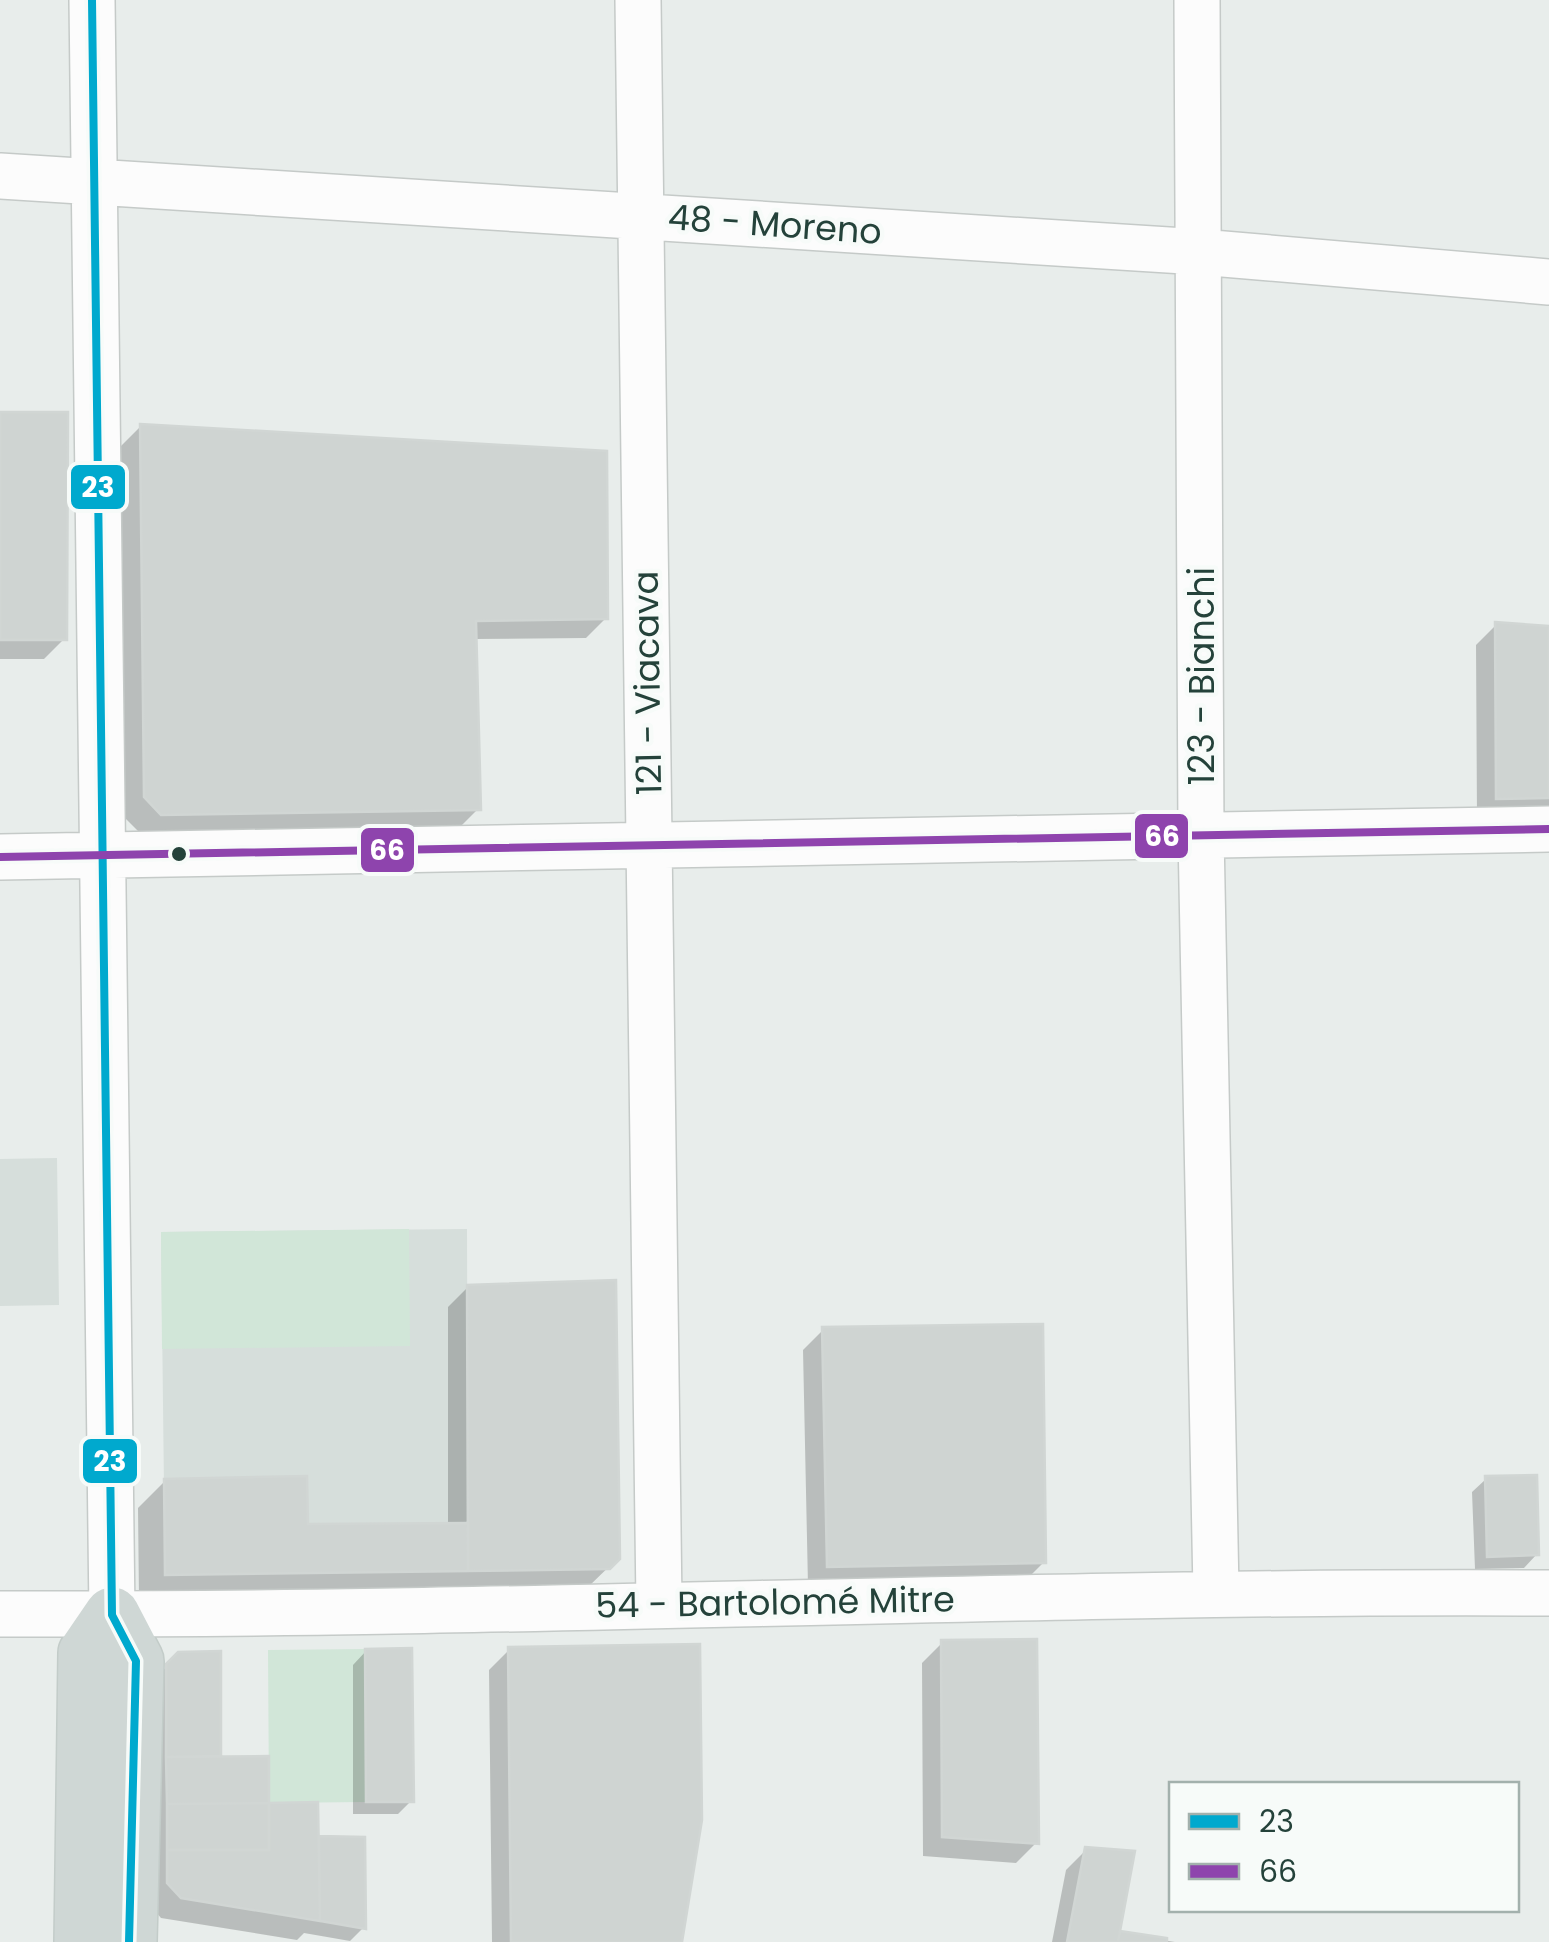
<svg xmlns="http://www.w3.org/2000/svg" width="1549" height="1942" font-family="Poppins,sans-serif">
  <rect width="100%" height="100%" fill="#e8edeb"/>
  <path fill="#d6dedb" d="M57,1158L59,1305L0,1306V1159Z
    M467,1229L468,1571L165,1575L161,1232Z"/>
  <path fill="#d1e6d8" d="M409,1229L410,1346L162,1349L161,1232Z
    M365,1649L366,1802L269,1803L268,1650Z"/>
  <path fill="#0003" d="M0,414L64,639L44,659H0Z
    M141,426L606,618L586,638L474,639L478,809L458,829L141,834L125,818L121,446Z
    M1496,625L1549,628V817L1477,818L1476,645Z
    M468,1287L618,1558L587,1588L139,1600L138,1508L165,1481L305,1527L448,1526V1307Z
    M823,1330L1044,1562L1024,1582L808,1586L803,1350Z
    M1486,1479L1537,1554L1524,1568L1475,1569L1472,1492Z
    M942,1643L1036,1843L1016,1863L923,1856L922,1663Z
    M509,1650L679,1942H492L489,1670Z
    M366,1651L411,1801L398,1814H353V1665Z
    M179,1654H219V1759L266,1805L316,1842L320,1839L363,1928L350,1941L304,1933L297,1940L161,1918L148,1903L147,1687Z
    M1086,1850L1117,1933L1175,1942H1052L1066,1870Z"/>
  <path fill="#cfd4d2" stroke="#d1d6d4" stroke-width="2.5" d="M0,412H68L67,640H0Z
    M140,424L607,451L608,619L476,621L481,810L161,815L144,797Z
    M1495,622L1549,626V798L1496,799Z
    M616,1280L620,1559L610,1569L468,1571L467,1285Z
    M1043,1324L1046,1563L827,1567L822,1327Z
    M1537,1475L1539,1555L1487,1557L1485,1476Z
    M307,1476L308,1524L468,1523V1571L165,1575L164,1479Z
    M1037,1639L1039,1844L942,1837L941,1640Z
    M700,1644L702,1820L682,1942H511L508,1647Z
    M412,1648L414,1802H366L365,1649Z
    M221,1651V1756L166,1757V1664L178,1652Z
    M269,1756V1803L167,1804L166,1757Z
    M318,1802L320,1921L181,1898L167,1883V1850H269V1803Z
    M269,1803V1850H167V1804Z
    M319,1836L365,1837L366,1929L320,1921Z
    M1085,1847L1135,1851L1118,1942H1067Z
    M1120,1931L1167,1938V1942H1118Z"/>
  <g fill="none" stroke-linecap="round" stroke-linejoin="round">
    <g stroke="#c5cac8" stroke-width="48">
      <path id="minor" d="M92,0L112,1615
        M638,0L659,1605
        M1197,0L1201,835L1216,1591
        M0,176L1200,252L1549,282
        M0,857L1549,829
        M0,1614C516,1616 1033,1590 1549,1593"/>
    </g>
    <g stroke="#c3ccc9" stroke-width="58">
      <path id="major" d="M82,1942L86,1653L112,1615L136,1661L129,1942"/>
    </g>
    <use href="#minor" stroke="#fcfcfc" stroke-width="45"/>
    <use href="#major" stroke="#cfd7d5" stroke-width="55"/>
    <g stroke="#f7fbf9" stroke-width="15">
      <path id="bus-1" d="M92,0L112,1615L136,1661L129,1942"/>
    </g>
    <g stroke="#f7fbf9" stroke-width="15">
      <path id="bus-2" d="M0,857L1549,829"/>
    </g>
    <use href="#bus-1" stroke="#00a9ce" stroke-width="8"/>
    <use href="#bus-2" stroke="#8e44ad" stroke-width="8"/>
  </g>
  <circle fill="#24423a" stroke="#f7fbf9" stroke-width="4" cx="179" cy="854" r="9"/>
  <g text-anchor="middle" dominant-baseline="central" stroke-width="9" stroke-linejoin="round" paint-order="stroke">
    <g font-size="35" fill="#24423a" stroke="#f7fbf9">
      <text transform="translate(775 224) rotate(4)">48 - Moreno</text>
      <text transform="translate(1201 676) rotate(-90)">123 - Bianchi</text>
      <text transform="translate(647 683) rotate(-91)">121 - Viacava</text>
      <text transform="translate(775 1602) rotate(-1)">54 - Bartolomé Mitre</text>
    </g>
  </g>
  <g stroke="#f7fbf9" stroke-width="4">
    <rect x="69" y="463" width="58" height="48" rx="10" fill="#00a9ce"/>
    <rect x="1133" y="812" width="57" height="48" rx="10" fill="#8e44ad"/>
    <rect x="359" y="826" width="57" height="48" rx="10" fill="#8e44ad"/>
    <rect x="81" y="1437" width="58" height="48" rx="10" fill="#00a9ce"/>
  </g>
  <g font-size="28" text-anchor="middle" font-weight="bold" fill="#fff">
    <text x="98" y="497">23</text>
    <text x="1162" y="846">66</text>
    <text x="387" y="860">66</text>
    <text x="110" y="1471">23</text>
  </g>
  <rect x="1169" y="1782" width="350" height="130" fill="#f7fbf9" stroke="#a3b1ad" stroke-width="2.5"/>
  <rect x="1189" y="1814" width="50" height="15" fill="#00a9ce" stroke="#a3b1ad" stroke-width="2.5"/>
  <text x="1259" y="1832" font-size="30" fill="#24423a">23</text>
  <rect x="1189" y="1864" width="50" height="15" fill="#8e44ad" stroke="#a3b1ad" stroke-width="2.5"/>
  <text x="1259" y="1882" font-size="30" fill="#24423a">66</text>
</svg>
